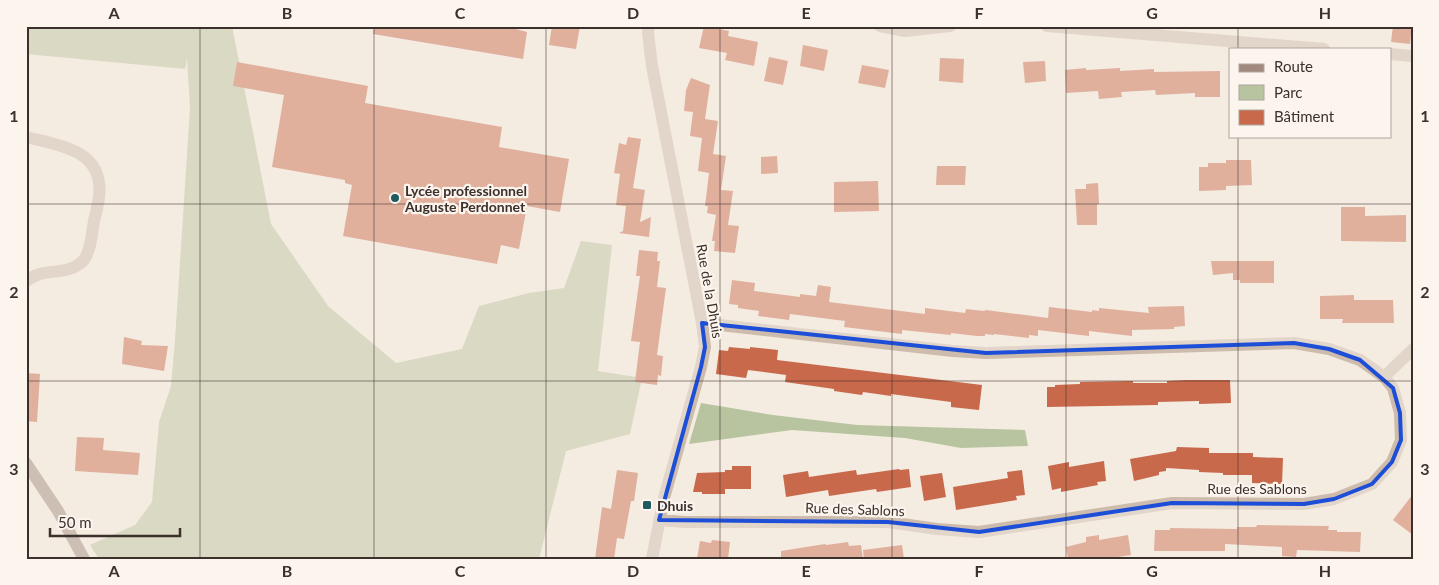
<svg xmlns="http://www.w3.org/2000/svg" width="1439" height="585" font-family="Lato,sans-serif">
  <rect width="100%" height="100%" fill="#f4ebe1"/>
  <path fill="#b8c4a0" d="M26,26H232L271,224L328,306L396,363L462,349L479,306L529,293L564,288L581,241L612,245L598,371L642,378L630,434L566,451L539,559H99L90,545L135,525L152,502L159,422L171,386L175,340L190,108L187,58L185,69L26,54Z
    M701,403L773,415L857,425L1025,430L1028,446L961,448L905,438L792,430L689,444Z"/>
  <path fill="#c8694b" d="M374,26H517L516,29L527,32L523,59L373,34Z
    M552,26H580L576,49L549,45Z
    M704,26L729,31L728,36L758,42L754,66L725,60L727,53L699,48Z
    M1393,26H1412L1410,44L1391,42Z
    M803,45L828,50L824,71L800,66Z
    M769,57L788,61L783,85L764,81Z
    M940,58L964,59L963,83L939,81Z
    M1045,61L1046,81L1025,83L1023,62Z
    M237,62L368,86L365,103L502,127L499,147L569,159L560,212L527,206L519,249L501,245L497,264L343,236L352,185L345,183V180L272,167L284,95L233,86Z
    M862,65L889,70L885,88L858,83Z
    M1086,68V70L1120,68V71L1154,69V72L1220,71V97H1195V93L1156,95L1155,90L1121,92L1122,97L1099,99L1098,91L1066,93L1065,70Z
    M691,78L710,85L705,119L718,121L713,154L726,156L721,190L733,191L728,225L739,226L735,253L714,251L715,241H712L716,215L707,213L708,206H705L709,173L698,171L702,138L690,136L693,112L684,111L686,90Z
    M628,137L641,139L633,188L645,190L640,222L651,217L649,237L619,233L623,231L626,206L616,205L620,174L614,173L619,143L626,145Z
    M777,156L778,173L761,174V157Z
    M1226,160H1251L1252,185L1226,186V190L1199,191V167H1208V163H1226Z
    M937,166H966L965,185H936Z
    M878,181L879,211L834,212V182Z
    M1098,183L1099,204H1097V225H1077L1075,189H1086V184Z
    M1341,207H1365V216L1406,215V242L1341,241Z
    M639,250L658,252L657,261H660L657,287L666,288L657,355L663,356L661,376L658,375L657,385L635,382L640,342L631,341L640,276H636Z
    M1211,261H1274V283H1240V280H1233V273L1213,275Z
    M732,280L755,283L754,291L800,297V294L816,296L818,285L831,287L829,302L925,314V308L965,313L966,309L984,311L986,310L1048,318L1049,307L1092,312V310L1099,311V308L1149,313L1148,307L1184,306L1185,326L1174,327V329L1132,330V336L1089,331V336L1038,330V336L1029,335V338L994,334V335L985,334V336H977L951,333V335L902,330V334L844,327L845,321L790,314L789,320L758,316L759,311L738,308V305L729,304Z
    M1354,295V300H1393L1394,323H1342L1343,319H1320V296Z
    M124,337L142,341L141,345L168,346L164,371L122,364Z
    M729,347L750,349V347L778,350L777,360L982,385L979,410L951,407V402L891,394V396L863,392L862,395L834,391V389L785,382L786,375L748,370L746,378L716,374L719,350L728,351Z
    M26,373L40,374L37,422L26,421Z
    M1187,380H1230L1231,403L1199,404V401L1158,402V405L1047,407V387H1055V385L1080,384V382L1133,381V383H1167V381Z
    M77,437L104,438L103,450L140,453L138,475L75,471Z
    M1177,447L1209,448V453H1253V457L1283,458L1282,484L1252,483V475H1223V473L1199,472V470L1166,468V471L1159,472V475L1134,481L1130,459L1176,451Z
    M1104,461L1106,481L1097,482L1098,485L1061,492V488L1052,490L1048,466L1069,462V467Z
    M732,466H751V489H725V494H702V492H693L697,473L725,472V470H732Z
    M899,469L900,470L909,469L911,487L877,492L876,489L829,496L828,490L786,497L783,475L808,471L809,477L856,470L857,475Z
    M617,470L638,473L634,501H631L624,539L617,538L614,559H595L602,507L611,509Z
    M1022,470L1025,495L1016,496L1017,500L956,510L953,487L1008,478L1007,472Z
    M942,473L946,497L924,501L920,476Z
    M1413,494V535L1393,520Z
    M1257,525L1329,526L1328,530H1337V532H1361L1360,552L1297,550L1296,557L1282,556V547L1225,544V551H1154L1155,530H1170V528L1237,529V527H1256Z
    M1099,535V540L1128,535L1131,555L1118,557V559H1068L1066,547L1086,542V537Z
    M712,540L730,542L728,559H697L700,541L711,543Z
    M848,542L849,546L861,545L863,559H781V551L825,544L826,545Z
    M902,545L904,559H864L863,550Z"/>
  <g fill="none" stroke-linecap="round" stroke-linejoin="round">
    <path stroke="#cdbbac" stroke-width="12" d="M649,26L648,33L652,66L702,323L705,347L701,367L664,498L652,559
      M880,26L905,31L950,26
      M1047,26L1324,49
      M1390,54L1413,56
      M26,137C53,144 95,148 99,183C101,194 97,209 94,221C92,232 91,252 83,261C71,273 55,270 40,274C35,275 31,278 26,281
      M1384,377L1413,349
      M659,520L685,522H888L937,529L979,532L1172,503L1304,504L1334,499L1372,484L1392,462L1401,440L1400,413L1393,388L1384,377L1360,360L1329,349L1294,343L986,353L953,351L702,323"/>
    <path stroke="#a18a7d" stroke-width="12" d="M26,463L58,511L84,559"/>
  </g>
  <path d="M0 0H1439V585H0ZM702,323L986,353L1294,343L1329,349L1360,360L1393,388L1400,413L1401,440L1392,462L1372,484L1334,499L1304,504L1172,503L979,532L888,522L659,520L701,367L705,347Z" fill="#f4ebe1" fill-opacity=".55" fill-rule="evenodd"/>
  <path fill="none" stroke="#1d4ed8" stroke-width="4" stroke-linejoin="round" d="M702,323L986,353L1294,343L1329,349L1360,360L1393,388L1400,413L1401,440L1392,462L1372,484L1334,499L1304,504L1172,503L979,532L888,522L659,520L701,367L705,347Z"/>
  <path fill="none" stroke="#3b302b" stroke-width="1" stroke-opacity="0.55" d="M200,26V559M374,26V559M546,26V559M720,26V559M892,26V559M1066,26V559M1238,26V49M1238,136V559M26,204H1413M26,381H1413"/>
  <g fill="#1f5a5e" stroke="#fbf5ee" stroke-width="2">
    <circle cx="395" cy="198" r="5"/>
    <rect x="642" y="500" width="10" height="10" rx="2.5"/>
  </g>
  <g text-anchor="middle" dominant-baseline="central" stroke-width="4.5" stroke-linejoin="round" paint-order="stroke">
    <g font-size="14" font-weight="bold" fill="#3b302b" stroke="#fbf5ee" text-anchor="start">
      <text x="405" y="190">Lycée professionnel<tspan x="405" dy="16">Auguste Perdonnet</tspan></text>
      <text x="657" y="505">Dhuis</text>
    </g>
    <g font-size="14" fill="#3b302b" stroke="#fbf5ee">
      <text transform="translate(710 291) rotate(80)">Rue de la Dhuis</text>
      <text x="1257" y="488">Rue des Sablons</text>
      <text transform="translate(855 509) rotate(2)">Rue des Sablons</text>
    </g>
  </g>
  <rect width="1439" height="585" fill="none" stroke="#fbf5ee" stroke-width="55"/>
  <rect x="1229" y="48" width="162" height="90" fill="#fbf5ee" stroke="#aea6a0"/>
  <rect x="1239" y="64" width="25" height="8" fill="#a18a7d" stroke="#aea6a0"/>
  <text x="1274" y="72" font-size="15" fill="#3b302b">Route</text>
  <rect x="1239" y="85" width="25" height="15" fill="#b8c4a0" stroke="#aea6a0"/>
  <text x="1274" y="98" font-size="15" fill="#3b302b">Parc</text>
  <rect x="1239" y="110" width="25" height="15" fill="#c8694b" stroke="#aea6a0"/>
  <text x="1274" y="122" font-size="15" fill="#3b302b">Bâtiment</text>
  <path d="M50 528v8h130v-8" fill="none" stroke="#3b302b" stroke-width="2.5"/>
  <text x="58" y="528" font-size="15" fill="#3b302b" stroke="#fbf5ee" stroke-width="4" paint-order="stroke">50 m</text>
  <rect x="28" y="28" width="1384" height="530" fill="none" stroke="#3b302b" stroke-width="2"/>
  <g font-size="16" text-anchor="middle" font-weight="bold" fill="#3b302b">
    <text x="114" y="19">A</text>
    <text x="287" y="19">B</text>
    <text x="460" y="19">C</text>
    <text x="633" y="19">D</text>
    <text x="806" y="19">E</text>
    <text x="979" y="19">F</text>
    <text x="1152" y="19">G</text>
    <text x="1325" y="19">H</text>
    <text x="14" y="122">1</text>
    <text x="1425" y="122">1</text>
    <text x="14" y="298">2</text>
    <text x="1425" y="298">2</text>
    <text x="14" y="475">3</text>
    <text x="1425" y="475">3</text>
    <text x="114" y="577">A</text>
    <text x="287" y="577">B</text>
    <text x="460" y="577">C</text>
    <text x="633" y="577">D</text>
    <text x="806" y="577">E</text>
    <text x="979" y="577">F</text>
    <text x="1152" y="577">G</text>
    <text x="1325" y="577">H</text>
  </g>
</svg>
